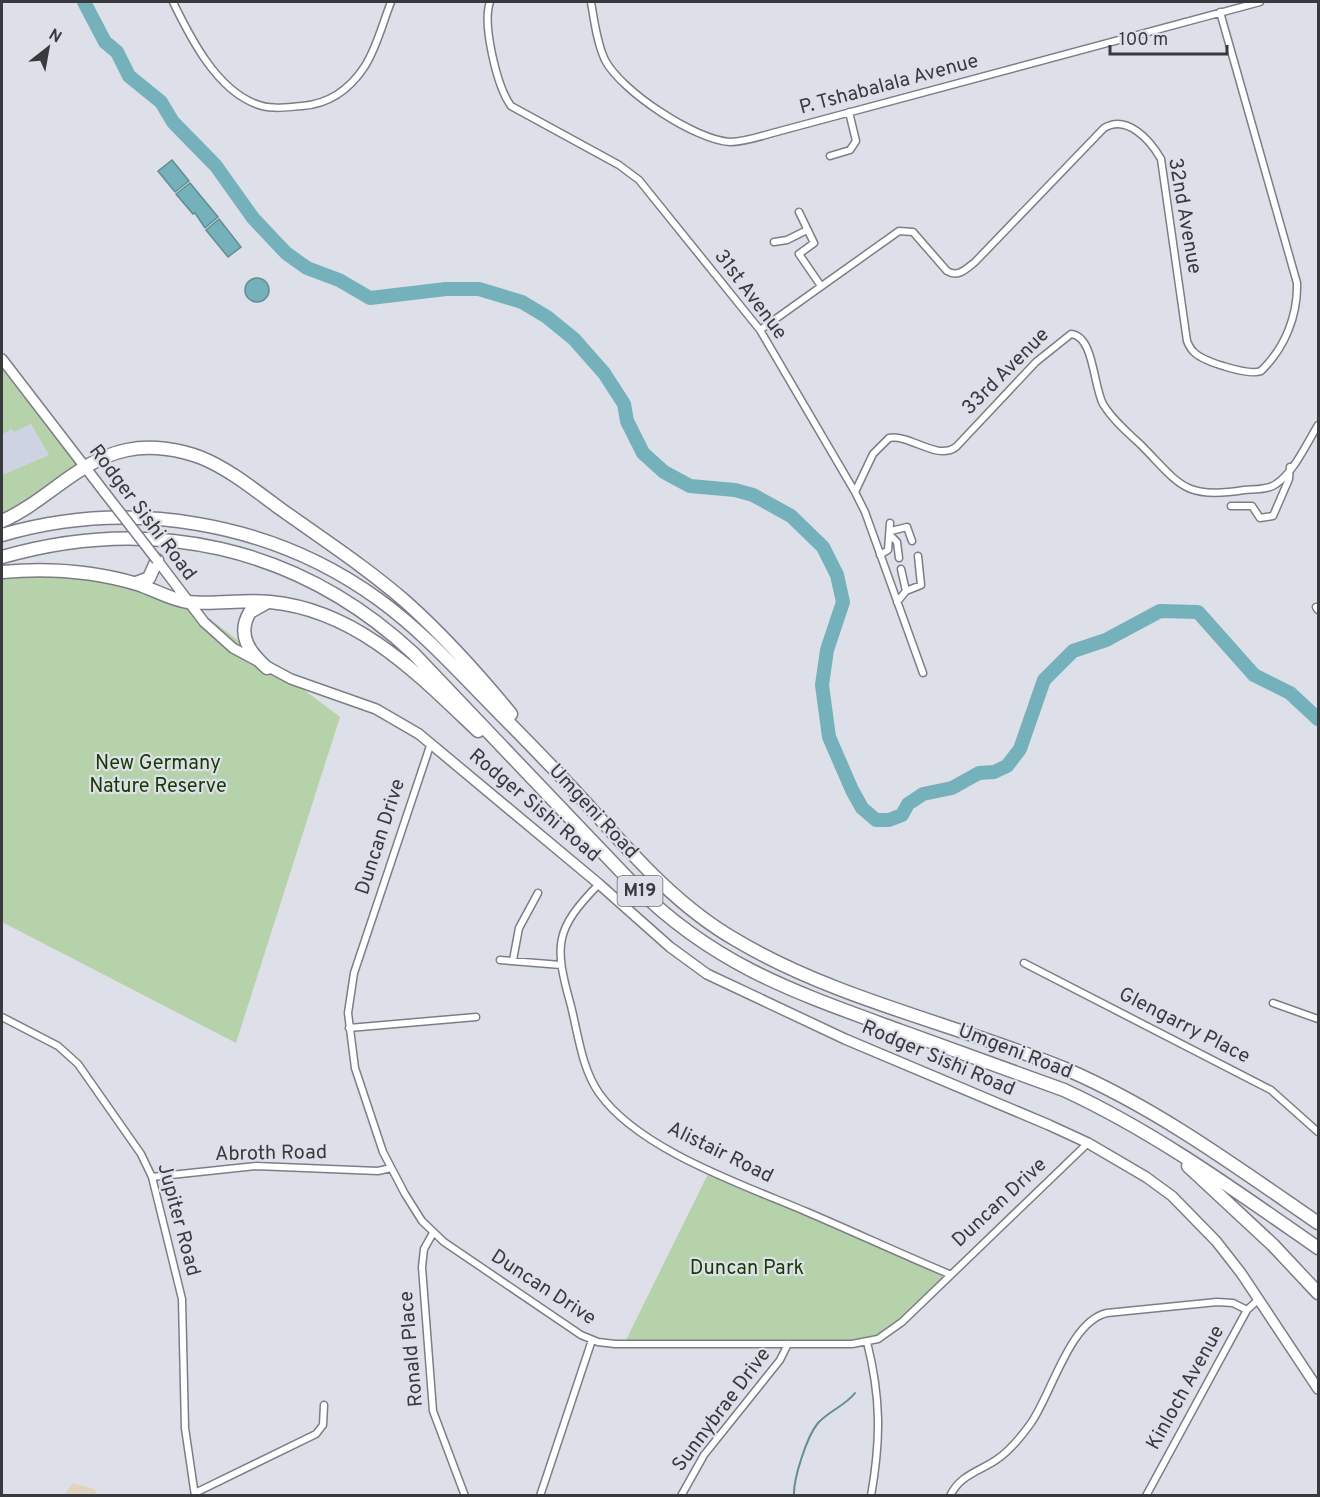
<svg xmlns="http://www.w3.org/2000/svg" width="1320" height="1497" font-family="Overpass,sans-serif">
  <rect width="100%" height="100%" fill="#dde0e9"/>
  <path fill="#cdd3e3" d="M31,424L49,455L2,475V435L11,429L14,432Z"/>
  <path fill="#e1d5c1" d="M73,1483L95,1489L97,1495H64Z"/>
  <path fill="#b6d2aa" d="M2,360L82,466L2,520V475L49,455L31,424L14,432L11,429L2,435Z
    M51,570L187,602L340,717L236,1043L2,922V577Z
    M710,1170L949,1274L892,1331L867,1342L624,1344Z"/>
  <path fill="#74b1ba" stroke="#628d94" stroke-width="1.5" d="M172,160L189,181L175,192L158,171Z
    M190,183L218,217L205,228L195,213L193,214L176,194Z
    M219,219L241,247L228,257L206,230Z
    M245 290a12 12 0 1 1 24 0a12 12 0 1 1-24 0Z"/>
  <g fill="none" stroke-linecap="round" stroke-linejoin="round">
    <path stroke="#628d94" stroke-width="2" d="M794,1496C793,1479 807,1436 818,1423C830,1410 845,1406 855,1393"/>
    <path stroke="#74b1ba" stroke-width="14" d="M84,2L105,42L117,52L129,76L161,102L173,122L216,166L253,218L286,253L307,268L339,280L370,298L446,289H479L522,302L547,317L574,339L604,373L624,404L627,421L643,453L664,472L690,486L735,490L753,495L791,516L823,547L837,575L843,602L827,650L822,685L829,737L852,790L862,808L876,820H889L902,815L908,804L923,794L952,788L979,773L994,772L1007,766L1020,749L1044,680L1073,651L1106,640L1160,611L1198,612L1254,675L1290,693L1318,719"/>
    <g stroke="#7b7e86" stroke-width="9">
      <path id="street" d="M173,2C190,37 216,89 256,104C270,110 287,107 302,106C329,104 350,89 365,66C377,47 383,22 391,2
        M490,2C482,24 497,87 511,106L619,165L639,180L760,330L855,492L865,512L923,673
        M591,2C594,20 597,43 605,60C621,91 695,140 730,142C746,142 764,135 780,131L1260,2
        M830,156L850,150L856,141L849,112
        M799,212L814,243L799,254L821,286
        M774,242L787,240L807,230
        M760,330L899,231L913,232L947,271C958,278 966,269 975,262L1104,128C1127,114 1150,140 1161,159L1187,341C1189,346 1191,350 1195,353C1205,362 1249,376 1261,371C1285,348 1298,315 1297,283L1220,12
        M855,492L873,454L889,438C911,434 936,461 956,447L1036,362L1071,334C1094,336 1093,385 1103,404C1112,419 1127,432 1140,444C1180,484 1183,500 1244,490C1254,489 1268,490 1276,484C1294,472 1307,443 1318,425
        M1231,506H1252L1260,518L1273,516L1289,479L1290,467
        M891,531L907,527L912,541
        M891,536L897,542L899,558
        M880,555L888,550L890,523
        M901,569L906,591
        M897,602L906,591L921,585L918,556
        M1316,607L1318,610
        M431,743L354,973L348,1013L355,1068L383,1152L405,1194L422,1221L444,1242L581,1335L598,1342L615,1344H852L878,1339L902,1322L1088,1143
        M599,884C554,930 554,945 571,1006C578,1034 582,1069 599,1093C639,1150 744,1185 807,1212C854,1232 901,1254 949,1274
        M500,960L561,965
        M513,960L519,928L538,893
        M1024,963L1271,1090L1318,1132
        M1273,1003L1318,1019
        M2,1017L58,1046L78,1064L141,1154L152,1177L182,1299L185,1428L195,1496
        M349,1028L476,1017
        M152,1177L256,1166L378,1171L391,1168
        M433,1233L424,1249L422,1267L433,1411L465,1496
        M867,1342C881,1398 881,1439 871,1496
        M195,1493L316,1434L323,1425L324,1405
        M540,1496L592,1340
        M681,1496L704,1455L780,1360L788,1344
        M950,1496C960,1475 978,1472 996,1460C1010,1451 1021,1437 1031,1423C1052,1393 1070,1321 1107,1313L1217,1302L1233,1303L1247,1310
        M1146,1496L1247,1310L1259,1299"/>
    </g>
    <g stroke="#7b7e86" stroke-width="12">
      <path id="secondary" d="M2,359L105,493
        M157,560L204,622L233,648L291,679L376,709L419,734L599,884L670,947L707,974L845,1039L1049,1125L1088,1143L1146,1177L1172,1196L1216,1241L1241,1273L1318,1389"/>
    </g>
    <g stroke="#7b7e86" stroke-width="15">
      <path id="highway" d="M2,521C46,502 78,460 127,450C151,445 179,449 202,458C231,470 257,492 282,510C324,540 367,568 406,602C444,636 479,675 511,714
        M2,535C129,498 270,521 378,599C414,625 444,656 475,688C507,721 540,754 572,788C622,842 671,903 736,940C837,1000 960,1025 1068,1070C1158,1109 1238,1168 1318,1223
        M2,557C151,514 298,546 413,653L635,886C715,966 797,993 901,1031C955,1050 1009,1070 1064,1090C1155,1132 1236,1191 1318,1248
        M2,572C46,568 93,571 137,584C153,589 171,600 188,602C215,605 243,599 270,602C357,610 418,674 478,731
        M136,583L149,578L157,560
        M266,603L250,612C236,635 250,653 267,668
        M1188,1166L1273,1245L1318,1293"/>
    </g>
    <use href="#street" stroke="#fff" stroke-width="6"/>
    <use href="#secondary" stroke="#fff" stroke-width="9"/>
    <use href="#highway" stroke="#fff" stroke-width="12"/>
    <g stroke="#7b7e86" stroke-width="12" stroke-linecap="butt">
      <path id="secondary-bridge" d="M105,493L157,560"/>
    </g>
    <use href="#secondary-bridge" stroke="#fff" stroke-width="9"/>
  </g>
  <g text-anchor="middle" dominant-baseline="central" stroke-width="4.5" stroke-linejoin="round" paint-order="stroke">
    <rect fill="#dde0e9" stroke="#6a6c71" stroke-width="1.5" x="617.5" y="876" width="45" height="30" rx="4.5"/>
    <g font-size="18" font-weight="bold" fill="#393a3d">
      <text x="640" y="891">M19</text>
    </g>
    <g font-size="20" fill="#393a3d" stroke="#dde0e9">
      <text transform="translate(889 85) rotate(-15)">P. Tshabalala Avenue</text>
      <text transform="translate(1184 216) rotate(80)">32nd Avenue</text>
      <text transform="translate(750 295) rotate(53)">31st Avenue</text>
      <text transform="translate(1006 372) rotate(-45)">33rd Avenue</text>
      <text transform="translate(142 513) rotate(53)">Rodger Sishi Road</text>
      <text transform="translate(534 806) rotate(40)">Rodger Sishi Road</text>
      <text transform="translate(593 812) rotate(47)">Umgeni Road</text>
      <text transform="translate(381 837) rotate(-72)">Duncan Drive</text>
      <text transform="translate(1184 1026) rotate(27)">Glengarry Place</text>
      <text transform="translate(1015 1052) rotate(21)">Umgeni Road</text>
      <text transform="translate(938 1059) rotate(23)">Rodger Sishi Road</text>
      <text transform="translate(720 1153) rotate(26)">Alistair Road</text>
      <text transform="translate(271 1154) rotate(-1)">Abroth Road</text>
      <text transform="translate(1000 1203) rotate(-43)">Duncan Drive</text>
      <text transform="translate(178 1220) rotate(75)">Jupiter Road</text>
      <text transform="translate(543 1288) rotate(33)">Duncan Drive</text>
      <text transform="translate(412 1349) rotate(-95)">Ronald Place</text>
      <text transform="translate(1186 1388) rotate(-61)">Kinloch Avenue</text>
      <text transform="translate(722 1410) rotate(-53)">Sunnybrae Drive</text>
    </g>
    <g font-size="20" fill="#173b00" stroke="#dde0e9">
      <text x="158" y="764">New Germany<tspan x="158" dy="23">Nature Reserve</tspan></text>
      <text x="747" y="1269">Duncan Park</text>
    </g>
  </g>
  <rect width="1320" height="1497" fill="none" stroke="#393a3d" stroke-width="6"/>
  <g transform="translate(48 48) rotate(31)" stroke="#dde0e9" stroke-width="4.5" paint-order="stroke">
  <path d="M0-4.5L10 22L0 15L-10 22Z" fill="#393a3d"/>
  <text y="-9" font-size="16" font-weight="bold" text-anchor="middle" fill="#393a3d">N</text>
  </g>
  <path d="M1110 45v9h117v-9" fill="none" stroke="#393a3d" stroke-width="3"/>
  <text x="1119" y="45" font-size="18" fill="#393a3d" stroke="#dde0e9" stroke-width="4.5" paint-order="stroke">100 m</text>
</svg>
